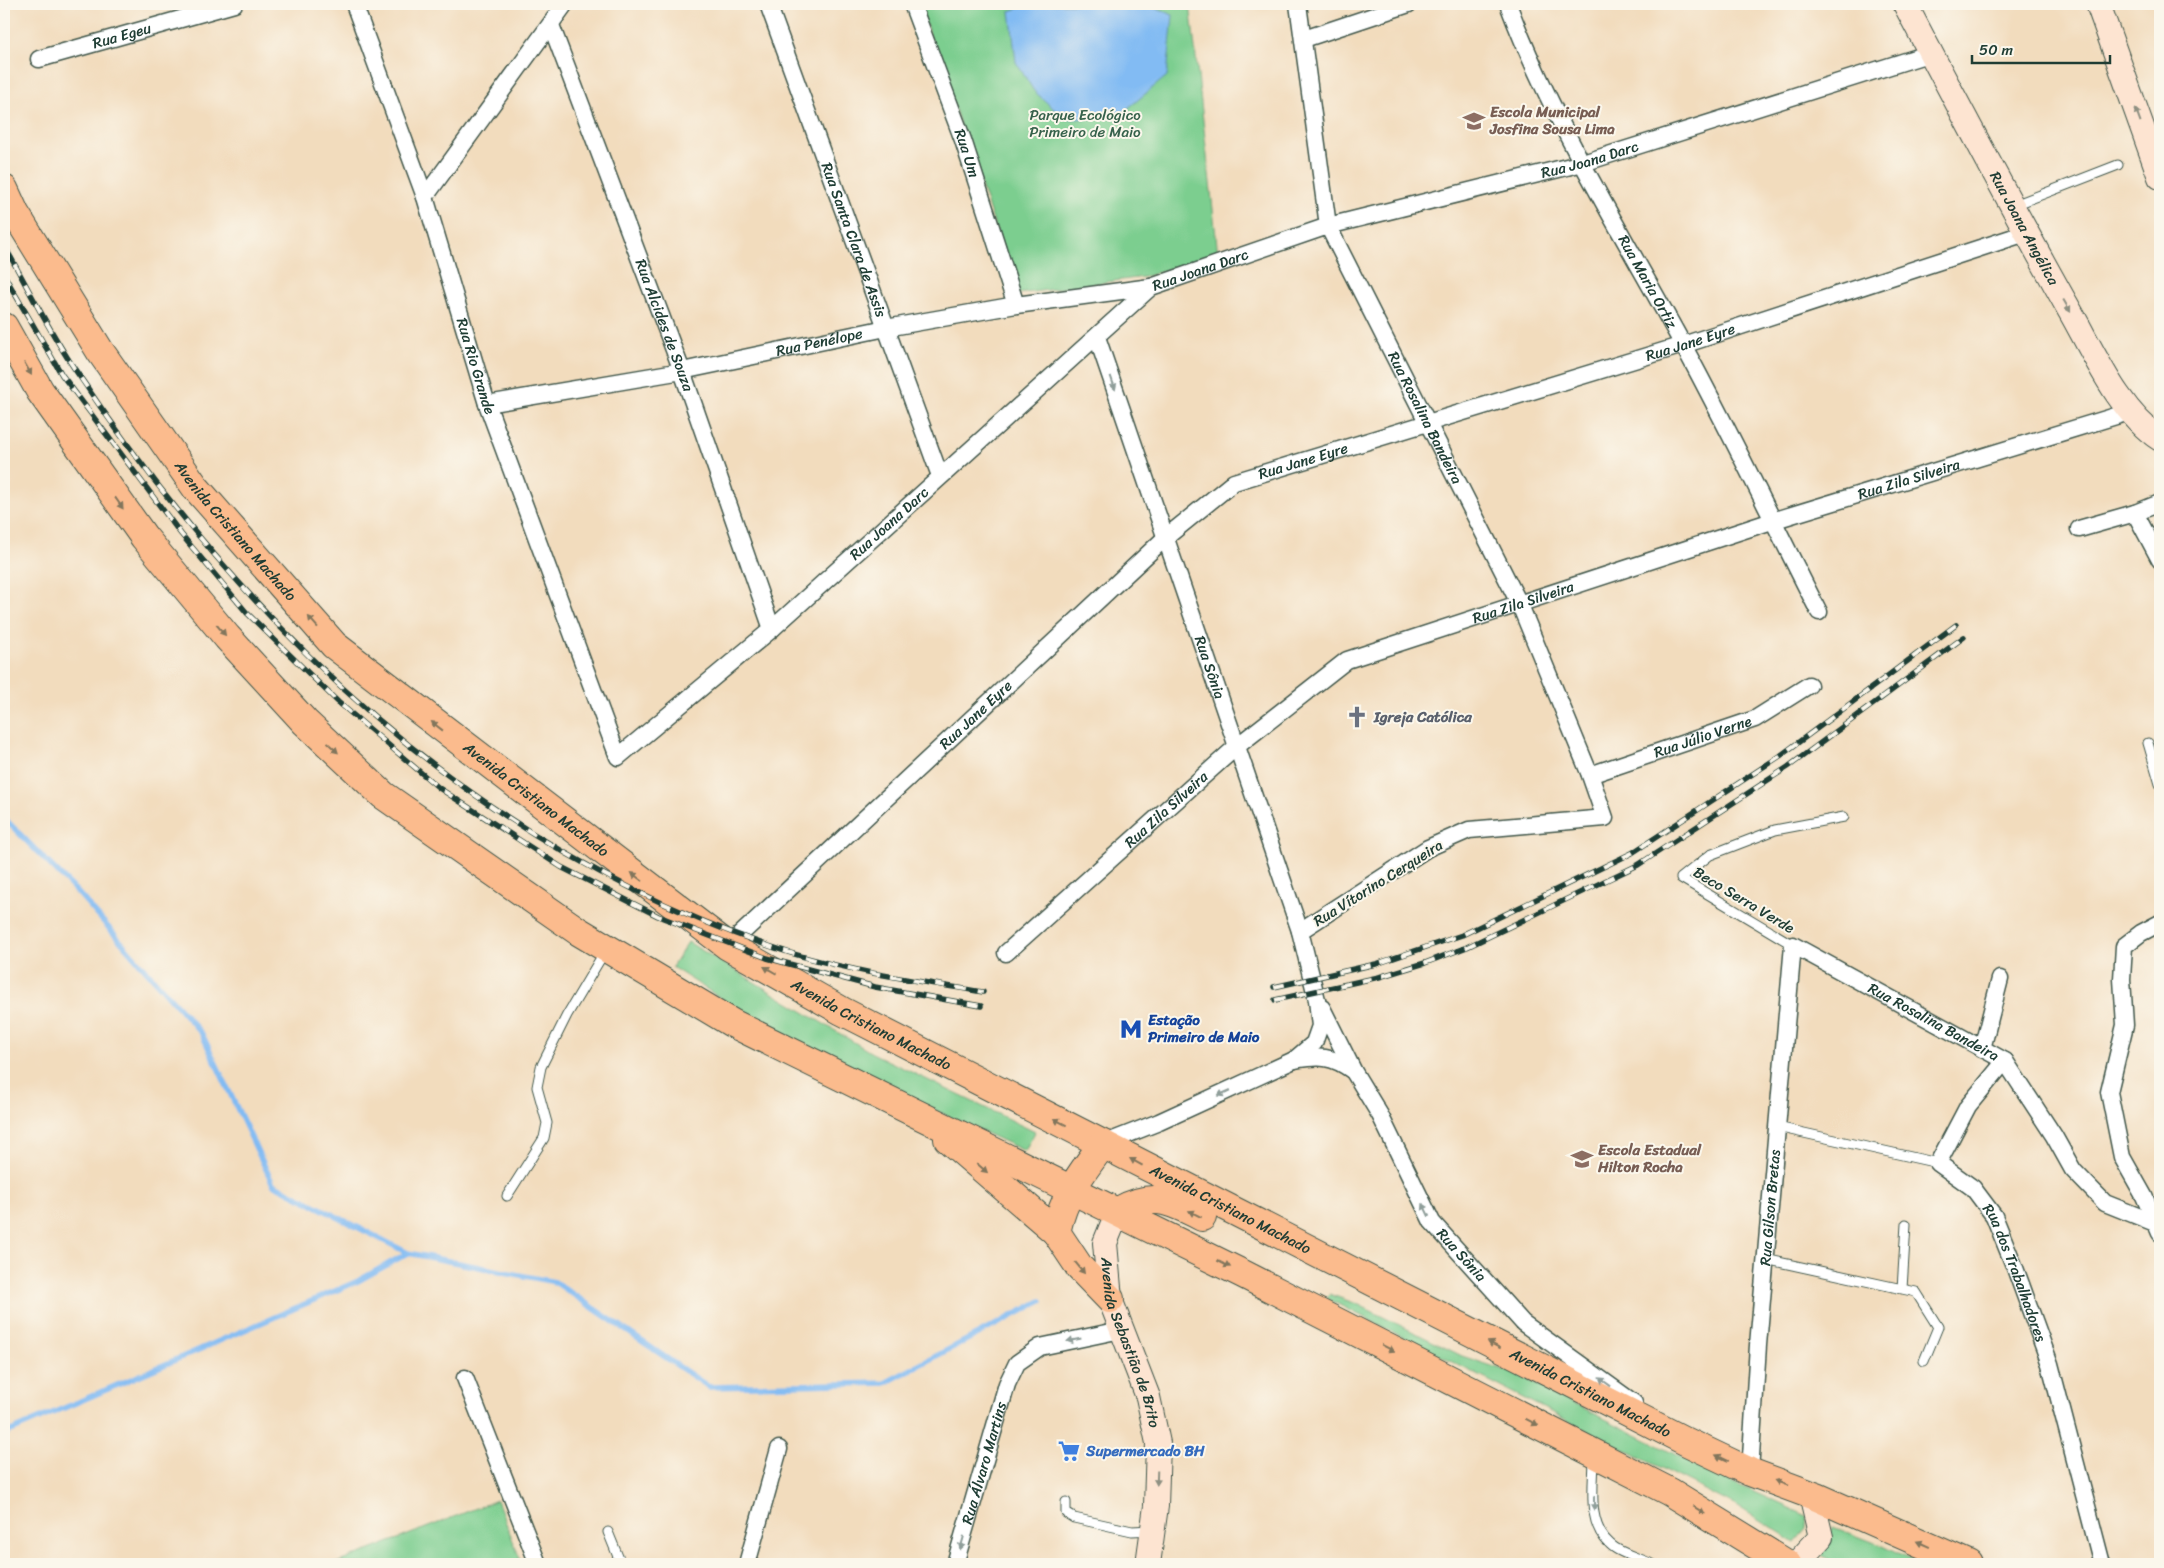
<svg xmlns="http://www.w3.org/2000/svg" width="2164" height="1568" font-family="Sriracha,sans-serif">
  <rect width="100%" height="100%" fill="#fbf7ec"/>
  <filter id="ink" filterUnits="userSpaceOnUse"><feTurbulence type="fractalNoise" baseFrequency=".02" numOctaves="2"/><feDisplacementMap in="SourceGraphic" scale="10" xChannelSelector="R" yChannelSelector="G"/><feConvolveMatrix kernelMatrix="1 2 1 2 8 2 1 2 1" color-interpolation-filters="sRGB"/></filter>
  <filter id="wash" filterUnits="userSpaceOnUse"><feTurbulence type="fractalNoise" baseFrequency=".0096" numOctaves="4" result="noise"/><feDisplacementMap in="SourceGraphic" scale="20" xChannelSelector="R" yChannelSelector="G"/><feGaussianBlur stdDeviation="1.12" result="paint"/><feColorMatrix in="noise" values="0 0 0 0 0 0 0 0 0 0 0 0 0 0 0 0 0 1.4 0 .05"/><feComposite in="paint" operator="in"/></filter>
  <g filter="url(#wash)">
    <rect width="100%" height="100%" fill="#f2dcbd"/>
    <path fill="#7cce8f" stroke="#4e8662" d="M919,4H1190L1218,254L1144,277L1018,294Z
      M688,942L872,1053L1035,1132L1025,1151L841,1067L747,1015L672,967Z
      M1329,1294L1357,1304L1462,1356L1516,1374L1716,1475L1807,1516L1806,1529L1795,1542L1742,1509L1326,1298Z
      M497,1500L522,1564H334Z
      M1834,1527L1883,1546L1920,1564H1836L1822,1555Z"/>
    <path fill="#82bbf3" stroke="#507c94" d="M1030,4H1144L1173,15L1167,76L1116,118L1065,119L1034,91L1016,62L1010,11Z"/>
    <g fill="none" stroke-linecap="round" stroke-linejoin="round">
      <path stroke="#82bbf3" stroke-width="5.5" d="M4,818L79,894L202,1034L273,1184L408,1253L555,1282L709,1387L885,1383L1041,1301
        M4,1434L358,1281L408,1253"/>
    </g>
  </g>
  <g filter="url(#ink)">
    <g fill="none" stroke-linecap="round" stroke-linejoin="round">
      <g stroke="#3f5549" stroke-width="11">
        <path id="lane" d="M2012,206L2118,165
          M2148,743L2160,784
          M1793,945L1681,878L1710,855L1775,830L1844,817
          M1777,1127L1938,1163
          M507,1196L544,1138L547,1123L537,1087L541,1067L567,1015L605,951
          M1765,1259L1916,1292L1938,1327L1924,1361
          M1902,1289L1906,1224
          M1594,1457C1594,1486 1586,1523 1610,1544C1620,1554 1640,1558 1652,1564
          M1066,1502V1513L1074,1518L1132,1531L1153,1530
          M608,1532L621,1564"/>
      </g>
      <g stroke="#3f5549" stroke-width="19">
        <g id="street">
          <path d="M354,4L425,197"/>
          <path id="s1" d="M565,4L425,197L487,404L618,757L772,629L1151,287L1328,226L1583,163L1931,53"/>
          <path id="s2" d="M768,4L940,476"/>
          <path id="s3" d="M912,4L963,140L1016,305"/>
          <path id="s4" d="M1298,4L1328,226L1520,605L1590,775L1605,818L1469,830L1428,848L1300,931"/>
          <path id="s5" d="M1508,4C1552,121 1622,233 1682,343C1730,431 1773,522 1819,612"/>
          <path id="s6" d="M551,25L682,371L772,629"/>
          <path d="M1304,39L1409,4"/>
          <path id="s7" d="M39,59L234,4"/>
          <path id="s8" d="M1097,337L1300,931L1317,1000L1320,1026L1314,1043L1294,1060L1159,1122L1103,1144"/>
          <path id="s9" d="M487,404L682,371L886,328L1016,305L1151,287"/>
          <path d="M2135,513L2160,503"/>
          <path d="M2079,529L2135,513L2160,560"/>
          <path id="s10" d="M1590,775L1755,719L1809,685"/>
          <path d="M2160,923L2141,933L2124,946L2122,979L2125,1025L2109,1092L2122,1157L2144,1196L2160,1233"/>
          <path id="s11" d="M728,946L1165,538L1234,482L1683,345L2026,233"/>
          <path id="s12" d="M1006,953L1236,747L1347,660L1772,521L2129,412"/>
          <path id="s13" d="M1322,1008L1354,1072L1380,1115L1432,1222L1523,1323L1634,1403"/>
          <path d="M1982,1049L2000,979"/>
          <path d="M1294,1060C1319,1056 1332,1055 1353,1071"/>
          <path id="s14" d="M2005,1061L1968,1106L1938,1163L1973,1188L1994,1216L2015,1268L2050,1364L2102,1564"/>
          <path d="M465,1378L538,1564"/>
          <path id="s15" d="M1750,1472L1758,1345L1793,945L2005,1061L2054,1136L2073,1170L2105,1203L2155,1223"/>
          <path d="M747,1564L779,1449"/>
          <path id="s16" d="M955,1564L1007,1384L1017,1363L1040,1347L1121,1330"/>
        </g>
      </g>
      <g stroke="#3f5549" stroke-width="26">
        <g id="secondary">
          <path id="s17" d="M1905,4C1959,107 2013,210 2070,311C2094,353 2119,412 2160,439"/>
          <path d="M2098,4L2160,177"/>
          <path id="s18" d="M1118,1211L1105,1243L1110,1299L1148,1397L1158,1443L1156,1506L1148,1564"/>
          <path d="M1796,1564L1821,1537L1811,1495"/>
        </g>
      </g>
      <g stroke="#3f5549" stroke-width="30">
        <g id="highway">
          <path id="s19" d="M4,189L15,213L100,351L196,488L334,645L728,946L842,1011L1687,1442L1750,1472L1817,1497L1968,1564"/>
          <path d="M4,327L40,391L144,537L227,637L305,722L383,795L578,931L732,1023L1243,1274L1670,1492L1787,1564"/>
          <path d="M948,1139L1056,1232L1080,1268L1110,1299"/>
          <path d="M1118,1211C1152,1192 1169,1200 1202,1217"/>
          <path d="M1056,1232C1065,1193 1080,1175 1103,1144"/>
        </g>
      </g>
      <use href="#lane" stroke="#fff" stroke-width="9"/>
      <use href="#street" stroke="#fff" stroke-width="16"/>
      <use href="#secondary" stroke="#fde4d1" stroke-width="24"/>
      <use href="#highway" stroke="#fbbb8d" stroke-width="28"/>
      <g stroke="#1f3d34" stroke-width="5.5">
        <path id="rail" d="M4,245C27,286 48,329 74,368C248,629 468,842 769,946C838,970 912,980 983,992
          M4,275L62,375L181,534L247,613L338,702L439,788L561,867L658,916L767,958L875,987L981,1006
          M1274,987L1376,964L1462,935L1632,853L1780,756L1956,625
          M1275,1000L1379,977L1425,963L1467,947L1638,865L1788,767L1964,637"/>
      </g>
      <use href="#rail" stroke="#fbf7ec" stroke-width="4" stroke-dasharray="11" stroke-linecap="butt"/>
    </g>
    <defs><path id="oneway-solid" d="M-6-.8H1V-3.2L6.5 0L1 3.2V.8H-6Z" transform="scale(1.25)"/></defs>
    <g fill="#8e9082">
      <use href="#oneway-solid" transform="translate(2138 115) rotate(-110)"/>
      <use href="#oneway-solid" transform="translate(2067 306) rotate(60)"/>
      <use href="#oneway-solid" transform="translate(1157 1478) rotate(92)"/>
    </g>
    <g fill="#82765c">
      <use href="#oneway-solid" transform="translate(28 369) rotate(61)"/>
      <use href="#oneway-solid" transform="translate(119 503) rotate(55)"/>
      <use href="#oneway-solid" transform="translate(313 622) rotate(-131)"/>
      <use href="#oneway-solid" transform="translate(221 630) rotate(50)"/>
      <use href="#oneway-solid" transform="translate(437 726) rotate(-142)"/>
      <use href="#oneway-solid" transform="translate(333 748) rotate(43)"/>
      <use href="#oneway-solid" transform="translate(637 877) rotate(-143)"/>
      <use href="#oneway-solid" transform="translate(770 970) rotate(-150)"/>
      <use href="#oneway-solid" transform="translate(1060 1122) rotate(-153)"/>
      <use href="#oneway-solid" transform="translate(1136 1162) rotate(-151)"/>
      <use href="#oneway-solid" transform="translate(982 1168) rotate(41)"/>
      <use href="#oneway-solid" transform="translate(1195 1214) rotate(-153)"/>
      <use href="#oneway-solid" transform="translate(1224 1264) rotate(26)"/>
      <use href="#oneway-solid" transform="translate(1080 1268) rotate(51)"/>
      <use href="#oneway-solid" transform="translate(1494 1345) rotate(-153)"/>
      <use href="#oneway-solid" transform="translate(1388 1348) rotate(27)"/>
      <use href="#oneway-solid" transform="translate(1532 1422) rotate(27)"/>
      <use href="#oneway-solid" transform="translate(1722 1458) rotate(-155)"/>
      <use href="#oneway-solid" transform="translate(1781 1483) rotate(-159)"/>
      <use href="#oneway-solid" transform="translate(1699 1510) rotate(32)"/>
      <use href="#oneway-solid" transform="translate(1923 1544) rotate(-156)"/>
    </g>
    <g fill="#8f9e9a">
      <use href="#oneway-solid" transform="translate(1113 383) rotate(71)"/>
      <use href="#oneway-solid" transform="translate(1224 1093) rotate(155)"/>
      <use href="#oneway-solid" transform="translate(1426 1210) rotate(-116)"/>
      <use href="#oneway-solid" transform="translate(1074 1340) rotate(169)"/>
      <use href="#oneway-solid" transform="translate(1605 1382) rotate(-144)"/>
      <use href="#oneway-solid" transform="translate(1594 1503) rotate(90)"/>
      <use href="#oneway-solid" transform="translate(962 1543) rotate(106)"/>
    </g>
  </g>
  <defs>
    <g id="school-bare" transform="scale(1.725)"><path d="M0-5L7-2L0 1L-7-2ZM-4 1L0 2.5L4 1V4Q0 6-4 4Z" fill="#8d6e63" stroke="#fbf7ec" stroke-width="2.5" paint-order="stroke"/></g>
    <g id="church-bare" transform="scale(1.725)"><path d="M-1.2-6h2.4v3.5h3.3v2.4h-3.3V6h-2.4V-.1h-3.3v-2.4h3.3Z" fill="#6b7280" stroke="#fbf7ec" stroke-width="2.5" paint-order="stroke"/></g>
    <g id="metro-bare" transform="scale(1.725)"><path d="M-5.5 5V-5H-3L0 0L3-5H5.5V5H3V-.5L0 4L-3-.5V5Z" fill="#1a4fb4" stroke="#fbf7ec" stroke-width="2.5" paint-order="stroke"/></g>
    <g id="supermarket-bare" transform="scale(1.725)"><path d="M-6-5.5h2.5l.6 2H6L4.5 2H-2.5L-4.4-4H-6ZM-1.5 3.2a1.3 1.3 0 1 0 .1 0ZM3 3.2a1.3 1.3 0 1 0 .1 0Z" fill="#3f7fe0" stroke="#fbf7ec" stroke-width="2.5" paint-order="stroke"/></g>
  </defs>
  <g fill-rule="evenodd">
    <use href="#school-bare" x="1474" y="121"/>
    <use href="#church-bare" x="1357" y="717"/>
    <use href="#metro-bare" x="1131" y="1029"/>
    <use href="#school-bare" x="1582" y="1159"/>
    <use href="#supermarket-bare" x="1069" y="1451"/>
  </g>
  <g text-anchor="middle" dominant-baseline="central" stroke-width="4" stroke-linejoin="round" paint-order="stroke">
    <g font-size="15" fill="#1f3d34" stroke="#fbf7ec">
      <text stroke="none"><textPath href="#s7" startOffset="86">Rua Egeu</textPath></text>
      <text stroke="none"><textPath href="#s3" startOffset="159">Rua Um</textPath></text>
      <text stroke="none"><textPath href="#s1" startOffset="1999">Rua Joana Darc</textPath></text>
      <text stroke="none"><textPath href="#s17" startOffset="254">Rua Joana Angélica</textPath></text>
      <text stroke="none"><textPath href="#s2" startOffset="251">Rua Santa Clara de Assis</textPath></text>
      <text stroke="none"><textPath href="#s1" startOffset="1594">Rua Joana Darc</textPath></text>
      <text stroke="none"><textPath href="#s5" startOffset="311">Rua Maria Ortiz</textPath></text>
      <text stroke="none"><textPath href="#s6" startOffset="321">Rua Alcides de Souza</textPath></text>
      <text stroke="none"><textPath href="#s9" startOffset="338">Rua Penélope</textPath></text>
      <text stroke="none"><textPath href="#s11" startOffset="1164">Rua Jane Eyre</textPath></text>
      <text stroke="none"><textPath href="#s1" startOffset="415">Rua Rio Grande</textPath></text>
      <text stroke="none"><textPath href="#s4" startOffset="439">Rua Rosalina Bandeira</textPath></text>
      <text stroke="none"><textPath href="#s11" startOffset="759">Rua Jane Eyre</textPath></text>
      <text stroke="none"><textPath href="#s12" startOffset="1040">Rua Zila Silveira</textPath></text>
      <text stroke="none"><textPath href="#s1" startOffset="1189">Rua Joana Darc</textPath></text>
      <text stroke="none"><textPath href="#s19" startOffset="414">Avenida Cristiano Machado</textPath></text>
      <text stroke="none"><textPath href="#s12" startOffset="635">Rua Zila Silveira</textPath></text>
      <text stroke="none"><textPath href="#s8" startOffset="349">Rua Sônia</textPath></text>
      <text stroke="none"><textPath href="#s11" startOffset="339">Rua Jane Eyre</textPath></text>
      <text stroke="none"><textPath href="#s10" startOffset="119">Rua Júlio Verne</textPath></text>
      <text stroke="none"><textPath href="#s19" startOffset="819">Avenida Cristiano Machado</textPath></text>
      <text stroke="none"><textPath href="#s12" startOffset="215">Rua Zila Silveira</textPath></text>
      <text transform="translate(1378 883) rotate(-32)">Rua Vítorino Cerqueira</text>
      <text transform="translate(1744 900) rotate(31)">Beco Serra Verde</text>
      <text stroke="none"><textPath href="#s15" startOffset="689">Rua Rosalina Bandeira</textPath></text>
      <text stroke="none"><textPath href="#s19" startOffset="1224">Avenida Cristiano Machado</textPath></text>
      <text stroke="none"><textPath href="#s15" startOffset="265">Rua Gilson Bretas</textPath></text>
      <text stroke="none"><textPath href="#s19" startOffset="1628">Avenida Cristiano Machado</textPath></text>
      <text stroke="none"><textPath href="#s13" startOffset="285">Rua Sônia</textPath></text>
      <text stroke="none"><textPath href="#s14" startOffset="261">Rua dos Trabalhadores</textPath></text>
      <text stroke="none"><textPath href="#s18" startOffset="138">Avenida Sebastião de Brito</textPath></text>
      <text stroke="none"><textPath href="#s19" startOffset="2032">Avenida Cristiano Machado</textPath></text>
      <text stroke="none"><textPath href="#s16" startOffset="105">Rua Álvaro Martins</textPath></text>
    </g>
    <g font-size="15" font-weight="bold" fill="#785e54" stroke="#fbf7ec" text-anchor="start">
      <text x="1490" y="112">Escola Municipal<tspan x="1490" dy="17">Josfina Sousa Lima</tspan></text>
      <text x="1598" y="1150">Escola Estadual<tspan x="1598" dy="17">Hilton Rocha</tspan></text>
    </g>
    <g font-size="15" fill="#36614b" stroke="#fbf7ec">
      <text x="1085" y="115">Parque Ecológico<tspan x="1085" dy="17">Primeiro de Maio</tspan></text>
    </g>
    <g font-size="15" font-weight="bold" fill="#5b616d" stroke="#fbf7ec" text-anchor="start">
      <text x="1374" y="717">Igreja Católica</text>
    </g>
    <g font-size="15" font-weight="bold" fill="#164399" stroke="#fbf7ec" text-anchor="start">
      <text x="1148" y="1020">Estação<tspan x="1148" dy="17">Primeiro de Maio</tspan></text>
    </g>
    <g font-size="15" font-weight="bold" fill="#366cbe" stroke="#fbf7ec" text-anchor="start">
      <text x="1086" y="1451">Supermercado BH</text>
    </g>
  </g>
  <rect width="2164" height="1568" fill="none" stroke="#fbf7ec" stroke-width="20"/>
  <path d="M1972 55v8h138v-8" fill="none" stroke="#1f3d34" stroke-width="2.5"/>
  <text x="1979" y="55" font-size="15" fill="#1f3d34" stroke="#fbf7ec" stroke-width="4" paint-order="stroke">50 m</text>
</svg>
